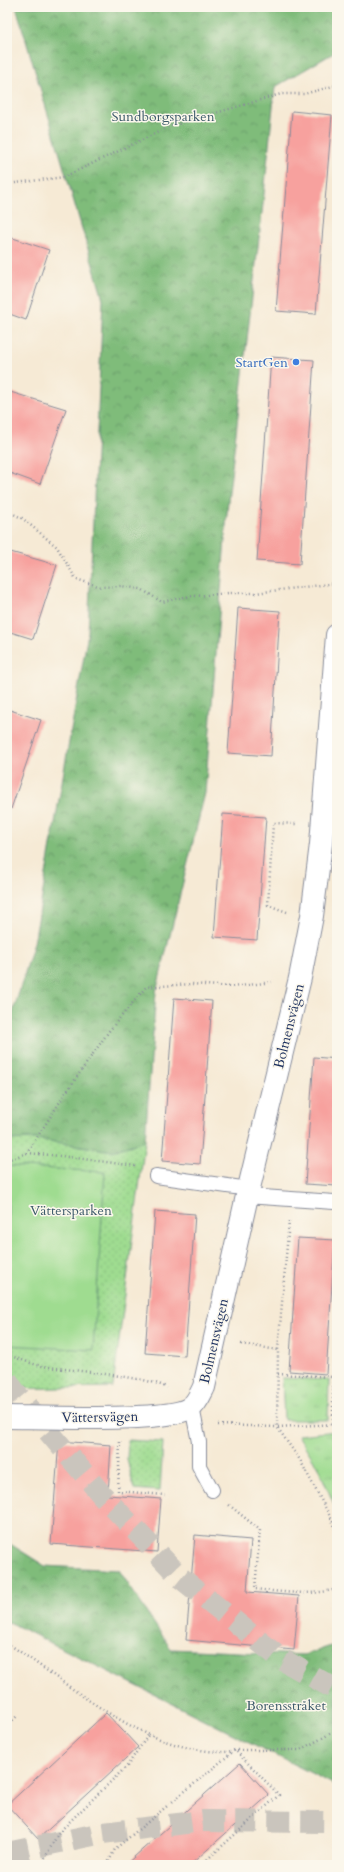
<svg xmlns="http://www.w3.org/2000/svg" width="344" height="1872" font-family="Cardo,serif">
  <defs>
    <pattern id="grass-tufts" width="24" height="20" patternUnits="userSpaceOnUse"><rect width="24" height="20" fill="#9fdc90"/><path d="M3 7l-1-3M5 7V3M7 7l1-3M15 17l-1-3M17 17v-4M19 17l1-3" fill="none" stroke="#88bd7f"/></pattern>
    <pattern id="forest-crowns" width="20" height="18" patternUnits="userSpaceOnUse"><rect width="20" height="18" fill="#7fbc7a"/><path d="M2 6a3 3 0 1 1 6 0M12 15a3 3 0 1 1 6 0" fill="none" stroke="#679967"/></pattern>
    <pattern id="park-dots" width="8" height="8" patternUnits="userSpaceOnUse"><rect width="8" height="8" fill="#9fdc90"/><path d="M2 2h.1M6 6h.1" fill="none" stroke="#88bd7f" stroke-width="1.8" stroke-linecap="round"/></pattern>
  </defs>
  <rect width="100%" height="100%" fill="#fbf7ec"/>
  <filter id="ink" filterUnits="userSpaceOnUse"><feTurbulence type="fractalNoise" baseFrequency=".025" numOctaves="2"/><feDisplacementMap in="SourceGraphic" scale="8" xChannelSelector="R" yChannelSelector="G"/><feConvolveMatrix kernelMatrix="1 2 1 2 8 2 1 2 1" color-interpolation-filters="sRGB"/></filter>
  <filter id="wash" filterUnits="userSpaceOnUse"><feTurbulence type="fractalNoise" baseFrequency=".012" numOctaves="4" result="noise"/><feDisplacementMap in="SourceGraphic" scale="16" xChannelSelector="R" yChannelSelector="G"/><feGaussianBlur stdDeviation="0.9" result="paint"/><feColorMatrix in="noise" values="0 0 0 0 0 0 0 0 0 0 0 0 0 0 0 0 0 1.4 0 .05"/><feComposite in="paint" operator="in"/></filter>
  <g filter="url(#wash)">
    <rect width="100%" height="100%" fill="#f6ead5"/>
    <path fill="url(#grass-tufts)" stroke="#5d8677" d="M282,1378L329,1380L328,1420H284Z
      M337,1431V1511L318,1467L298,1435Z"/>
    <path fill="url(#forest-crowns)" stroke="#4d766c" d="M16,7H337V51L275,87L263,204L228,501L205,793L156,992L145,1141L112,1151L36,1139L7,1140V1032L34,943L88,633L103,299Z
      M7,1542L45,1566L119,1570L171,1649L304,1655L337,1644V1786L9,1622L7,1624Z"/>
    <path fill="url(#park-dots)" stroke="#5d8677" d="M36,1139L112,1151L145,1141L113,1387L7,1389V1140Z
      M128,1440L163,1442L160,1491L134,1489L127,1459Z"/>
    <path fill="#9fdc90" stroke="#5d8677" d="M8,1166L105,1172L93,1350L7,1345Z"/>
    <g id="blocks">
      <path fill="#f7a19e" d="M292,111L332,115L316,314L276,311Z
        M7,236L49,250L26,320L7,313Z
        M271,357L314,360L300,564L257,561Z
        M7,391L66,409L40,484L7,472Z
        M7,551L57,565L33,639L7,631Z
        M238,608L280,611L271,756L228,753Z
        M7,709L41,720L11,809L7,808Z
        M223,814L266,817L257,940L214,937Z
        M174,998L212,1001L200,1164L162,1161Z
        M314,1057L337,1059V1186L305,1184Z
        M155,1211L195,1214L185,1356L145,1353Z
        M298,1238L335,1240L326,1374L289,1371Z
        M59,1441L111,1445L108,1495L161,1499L157,1552L51,1544Z
        M195,1535L251,1540L247,1592L299,1596L294,1650L186,1640Z
        M106,1713L138,1747L38,1839L7,1805Z
        M240,1763L269,1795L190,1865H125Z"/>
    </g>
  </g>
  <g filter="url(#ink)">
    <use href="#blocks" fill-opacity="0" stroke="#888c9a" stroke-width="1"/>
    <g fill="none" stroke-linecap="round" stroke-linejoin="round">
      <path stroke="#cac5bd" stroke-width="22" stroke-dasharray="22 11" stroke-linecap="butt" d="M7,1380L15,1392L102,1495L181,1578L281,1659L337,1690
        M7,1853L103,1833L203,1821L337,1822"/>
      <g stroke="#888c9a" stroke-width="16">
        <path id="lane" d="M156,1176L249,1189
          M247,1196L334,1202
          M192,1407L199,1442V1466L212,1490"/>
      </g>
      <g stroke="#888c9a" stroke-width="24">
        <path id="street" d="M7,1417C37,1417 173,1423 191,1407C197,1403 201,1393 204,1387L247,1196L300,978L312,916L321,844L337,635"/>
      </g>
      <path stroke="#888c9a" stroke-width="2.5" stroke-dasharray="1 3" stroke-linecap="butt" d="M7,184L64,177L171,126L281,94H304L337,85
        M7,511L22,518L57,547L76,579L101,587L121,586L141,589L162,602L184,597L229,593H255L337,583
        M287,912L268,905L273,823L297,824
        M27,1153L61,1156L136,1166
        M7,1160L27,1153L65,1094L109,1031L146,987L192,984L232,987L272,982
        M289,1221L278,1350L277,1427L300,1460L334,1524L337,1538
        M241,1344L278,1350
        M7,1355C18,1358 31,1364 42,1366C66,1370 153,1377 167,1388
        M278,1374L333,1377V1425
        M218,1425L277,1427L337,1424
        M120,1442L118,1491L165,1495
        M229,1505L260,1530L255,1589C281,1592 311,1596 337,1589
        M7,1643C69,1683 132,1743 208,1751C218,1752 226,1753 235,1750H300L337,1730
        M7,1726L18,1715
        M41,1865L59,1832L127,1766L149,1734
        M107,1865L115,1849L235,1750L279,1795L201,1865"/>
      <use href="#lane" stroke="#fff" stroke-width="14"/>
      <use href="#street" stroke="#fff" stroke-width="22"/>
    </g>
  </g>
  <circle fill="#3f7fe0" stroke="#fbf7ec" stroke-width="1.5" cx="296" cy="362" r="4"/>
  <g text-anchor="middle" dominant-baseline="central" stroke-width="3" stroke-linejoin="round" paint-order="stroke">
    <g font-size="14" fill="#3c5a6a" stroke="#fbf7ec">
      <text x="163" y="116">Sundborgsparken</text>
      <text x="71" y="1210">Vättersparken</text>
      <text x="286" y="1705">Borensstråket</text>
    </g>
    <g font-size="14" fill="#366cbe" stroke="#fbf7ec" text-anchor="end">
      <text x="288" y="362">StartGen</text>
    </g>
    <g font-size="14" fill="#1b2f5e" stroke="#fbf7ec">
      <text transform="translate(289 1026) rotate(-76)">Bolmensvägen</text>
      <text transform="translate(214 1341) rotate(-77)">Bolmensvägen</text>
      <text transform="translate(100 1417) rotate(-1)">Vättersvägen</text>
    </g>
  </g>
  <rect width="344" height="1872" fill="none" stroke="#fbf7ec" stroke-width="24"/>
</svg>
